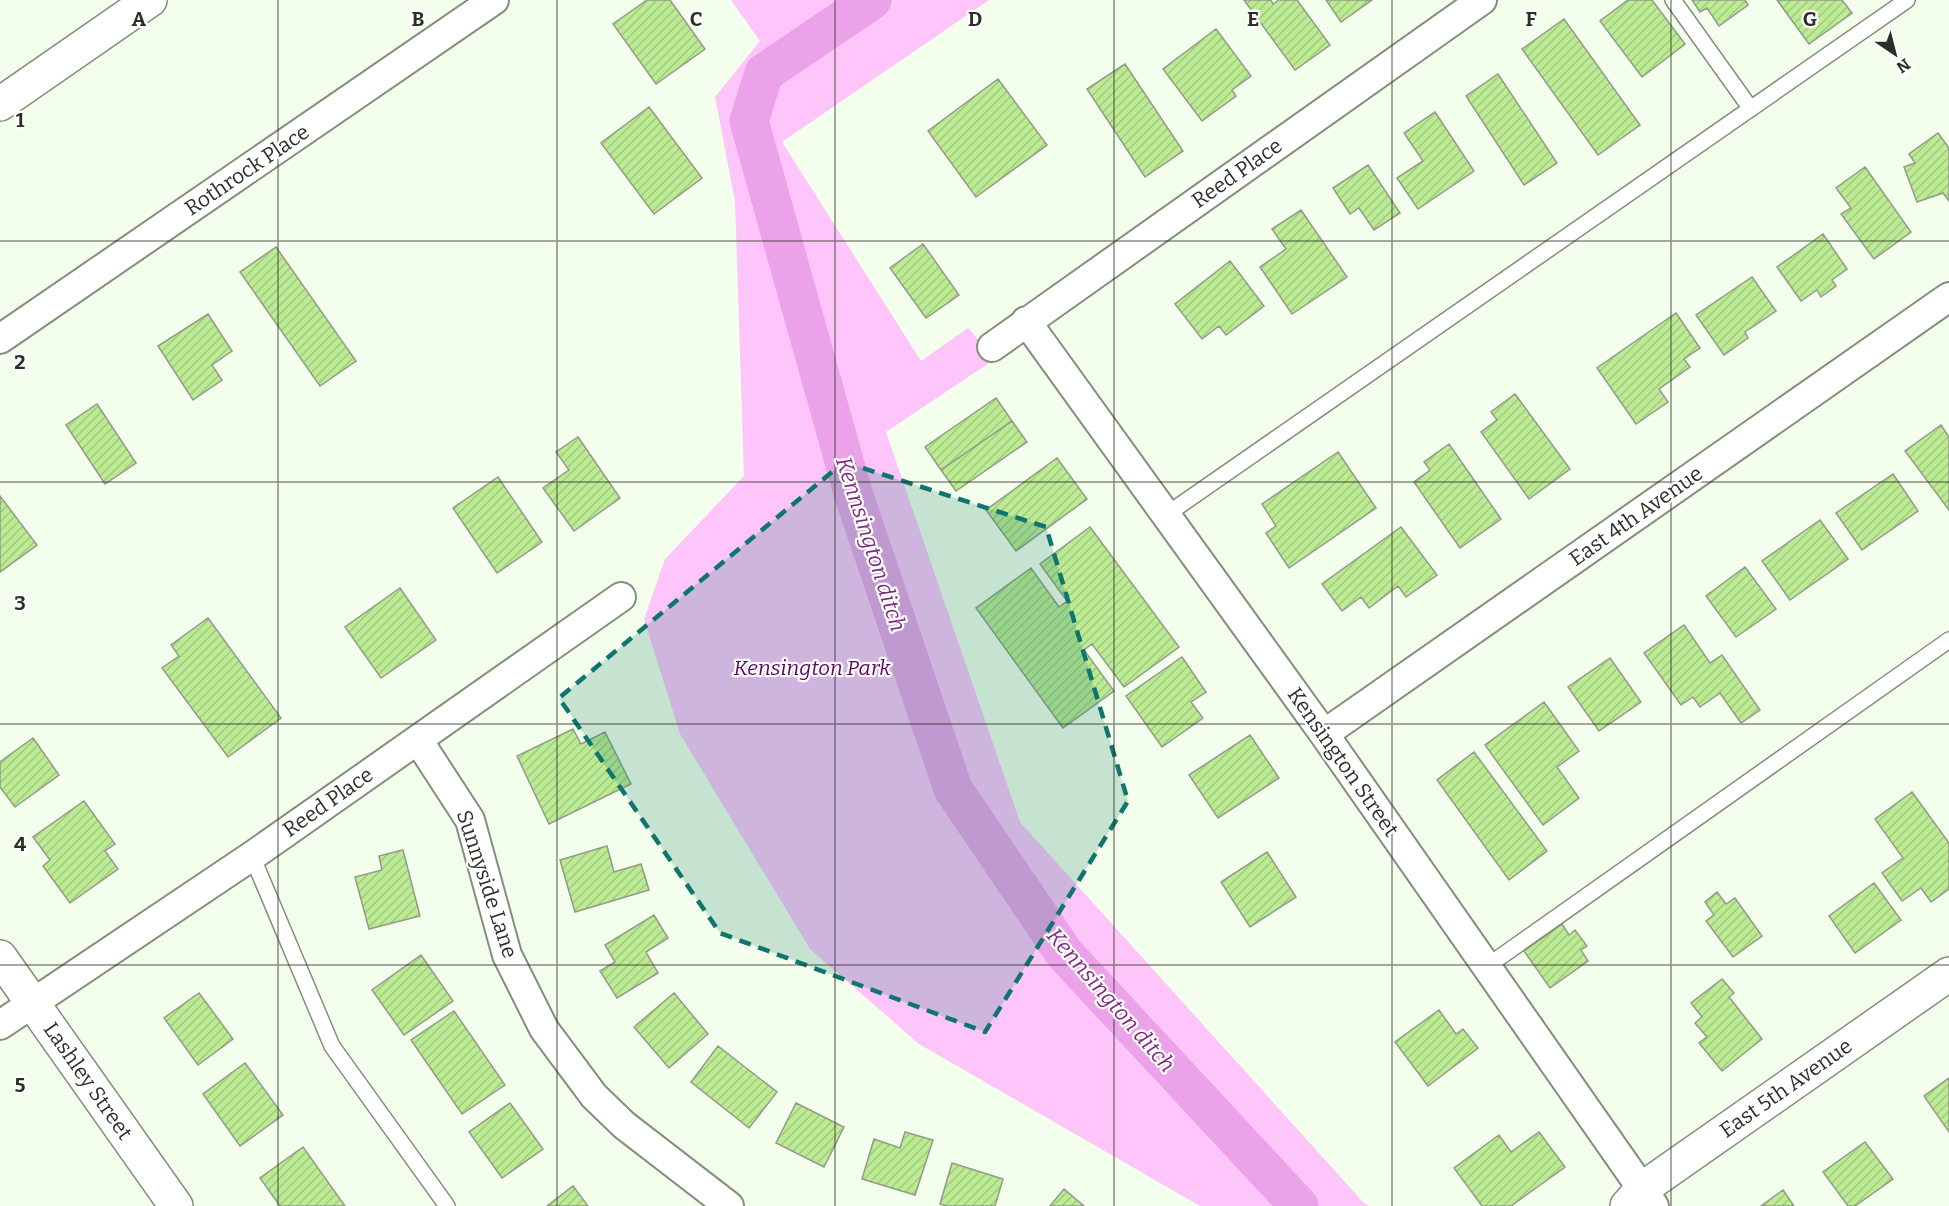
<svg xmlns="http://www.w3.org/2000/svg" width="1949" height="1206" font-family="Bitter,serif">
  <defs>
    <pattern id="building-hatch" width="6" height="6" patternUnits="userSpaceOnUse" patternTransform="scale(1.5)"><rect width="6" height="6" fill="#bceb93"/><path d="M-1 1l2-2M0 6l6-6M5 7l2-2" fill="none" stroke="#a2ca7f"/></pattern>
  </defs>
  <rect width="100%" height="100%" fill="#f4feec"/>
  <path fill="#fdc5f9" d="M731,0H989L782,142L921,361L968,328L995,359L886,432L1020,822L1364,1203L1369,1206H1200L919,1044L810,949L680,734L644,619L665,559L744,476L735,201L715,97L760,41Z"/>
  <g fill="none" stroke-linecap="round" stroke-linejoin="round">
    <path stroke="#eba2e8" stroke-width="39" d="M872,0L764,73L749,121L853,493L953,789L1064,953L1299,1206"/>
  </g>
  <path fill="url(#building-hatch)" stroke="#909c87" stroke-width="1.5" d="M647,0H670L705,49L656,84L613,24Z
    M1244,0H1271L1273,4L1279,0H1297L1330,45L1295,70Z
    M1326,0H1372L1341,22Z
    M1628,0H1652L1685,44L1642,77L1600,21Z
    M1692,0H1745L1748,5L1719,26L1707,8L1700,12Z
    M1777,0H1842L1852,13L1809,44Z
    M1564,19L1640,125L1598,155L1522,49Z
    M1216,29L1251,76L1232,90L1236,96L1202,121L1163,69Z
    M1125,64L1183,151L1145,177L1087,89Z
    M1498,74L1557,163L1524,185L1466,96Z
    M998,79L1047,145L976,197L928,131Z
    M649,107L702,178L654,214L601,143Z
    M1435,112L1474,171L1418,209L1397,178L1423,161L1404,133Z
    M1938,133L1949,148V201L1943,193L1917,202L1904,167L1915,163L1909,154Z
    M1368,165L1400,213L1374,230L1359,208L1350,214L1333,188Z
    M1865,167L1911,232L1874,259L1841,214L1851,208L1836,188Z
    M1301,210L1347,277L1292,314L1260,267L1286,249L1272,229Z
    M1823,234L1847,269L1832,280L1836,286L1821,297L1817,290L1801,301L1777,267Z
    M923,244L959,295L926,318L890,268Z
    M276,247L356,361L320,386L240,272Z
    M1230,261L1264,306L1226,335L1219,326L1202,339L1175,304Z
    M1752,277L1776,311L1745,332L1748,338L1724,355L1696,315Z
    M1676,313L1700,348L1684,359L1690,367L1659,389L1668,402L1636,424L1597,368Z
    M208,314L232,351L212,365L222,380L193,400L158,346Z
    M1515,394L1570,469L1529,499L1481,432L1497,420L1491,412Z
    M996,398L1012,421L941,470L925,447Z
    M97,404L136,463L105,484L66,425Z
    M1012,421L1027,442L956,491L941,470Z
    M1941,425L1949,437V510L1905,451Z
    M578,437L620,498L574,531L543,488L569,470L556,452Z
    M1449,444L1501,519L1460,548L1414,482L1430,470L1424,462Z
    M1338,452L1376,508L1289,568L1266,533L1276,526L1262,504Z
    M1057,458L1087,499L1016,551L986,510Z
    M1893,474L1918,511L1862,550L1836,513Z
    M498,477L542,542L497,573L453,508Z
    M0,496L37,545L0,572Z
    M1820,520L1848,559L1790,600L1762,561Z
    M1090,527L1179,647L1124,687L1092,644L1084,650L1114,691L1063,728L976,608L1031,568L1059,607L1067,601L1040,564Z
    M1401,527L1437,575L1406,597L1398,586L1369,608L1361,597L1342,611L1322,584Z
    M1745,567L1776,609L1736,637L1706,596Z
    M400,588L436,640L381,678L345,627Z
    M208,618L281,718L228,757L162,668L179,656L171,645Z
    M1684,625L1710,663L1722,655L1760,710L1741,723L1720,693L1700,707L1693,697L1681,705L1644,653Z
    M1182,657L1206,692L1191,702L1203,718L1162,747L1126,696Z
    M1610,658L1641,702L1599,731L1568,687Z
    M1544,702L1579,751L1557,767L1579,798L1543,825L1485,745Z
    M573,729L581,744L605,732L631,784L549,824L517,756Z
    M1250,735L1279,778L1218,818L1189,775Z
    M33,738L59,775L15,807L0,787V762Z
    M1474,752L1547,851L1509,880L1437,780Z
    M1912,792L1949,843V889L1931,902L1921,888L1902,901L1882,873L1903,858L1875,819Z
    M84,801L115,844L105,851L118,869L70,903L43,866L50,860L33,837Z
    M607,846L614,872L641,864L649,890L575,912L560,860Z
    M403,850L420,916L369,929L355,877L382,870L379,856Z
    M1267,852L1296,897L1250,927L1221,882Z
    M1874,883L1901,920L1855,953L1829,916Z
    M1717,892L1726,904L1735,898L1762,936L1733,957L1706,921L1714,915L1705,902Z
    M654,915L668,938L646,952L658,973L617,998L600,971L615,962L605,945Z
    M1562,924L1569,935L1575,930L1587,946L1581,950L1588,961L1550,988L1524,951Z
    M421,955L453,1001L404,1035L372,990Z
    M1722,979L1734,993L1729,997L1762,1039L1722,1071L1699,1043L1707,1037L1695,1023L1702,1017L1691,1003Z
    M199,993L233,1039L198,1065L164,1018Z
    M674,993L708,1034L669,1068L634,1027Z
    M1439,1010L1456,1034L1463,1029L1478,1048L1428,1086L1395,1042Z
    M454,1011L505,1085L462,1114L411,1040Z
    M718,1046L777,1092L749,1128L691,1082Z
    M245,1063L283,1115L240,1146L203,1094Z
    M1949,1078V1132L1924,1096Z
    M510,1103L543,1149L502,1178L469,1132Z
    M796,1103L844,1127L824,1167L776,1143Z
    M905,1132L933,1140L915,1195L862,1179L874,1139L900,1148Z
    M1539,1132L1565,1167L1511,1206H1482L1454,1168L1499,1135L1511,1152Z
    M1865,1142L1893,1179L1855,1206H1848L1823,1172Z
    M303,1147L345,1206H280L260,1178Z
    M952,1163L1003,1179L995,1206H947L940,1204Z
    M573,1186L588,1206H547Z
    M1064,1189L1084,1206H1050Z
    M1783,1190L1794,1206H1761Z"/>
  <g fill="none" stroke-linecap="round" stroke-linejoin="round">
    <g stroke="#838f7a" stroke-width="18">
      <path id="lane" d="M1673,0L1751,109
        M1166,515L1907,0
        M252,856L332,1046L447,1206
        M1486,967L1949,640"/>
    </g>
    <g stroke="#838f7a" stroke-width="32">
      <path id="street" d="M1026,321L1324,734L1654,1206
        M0,339L494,0
        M992,347L1482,0
        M1324,734L1949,297
        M418,740L470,820L507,955L544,1029L594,1096L624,1125L729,1206
        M0,1025L252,856L621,597"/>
    </g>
    <g stroke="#838f7a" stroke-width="36">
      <path id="secondary" d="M0,104L150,0
        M0,957L176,1206
        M1627,1206L1642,1189L1949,974"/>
    </g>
    <use href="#lane" stroke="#fff" stroke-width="15"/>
    <use href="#street" stroke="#fff" stroke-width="28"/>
    <use href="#secondary" stroke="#fff" stroke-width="33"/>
  </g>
  <path fill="#0f766e" fill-opacity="0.2" stroke="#0f766e" stroke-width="4.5" stroke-dasharray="12 8" stroke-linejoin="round" d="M844,462L1046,527L1128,801L985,1032L720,933L559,698Z"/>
  <path fill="none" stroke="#2b3027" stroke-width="1.5" stroke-opacity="0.55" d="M278,0V1206M557,0V1206M835,0V1206M1114,0V1206M1392,0V1206M1671,0V1206M0,241H1949M0,482H1949M0,724H1949M0,965H1949"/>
  <g text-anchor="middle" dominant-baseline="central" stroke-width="4.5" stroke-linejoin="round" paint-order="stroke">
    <g font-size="21" fill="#2b3027" stroke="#fff">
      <text transform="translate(247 170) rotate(-34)">Rothrock Place</text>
      <text transform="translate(1237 173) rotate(-35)">Reed Place</text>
      <text transform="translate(1636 516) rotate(-35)">East 4th Avenue</text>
      <text transform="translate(1343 762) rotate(55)">Kensington Street</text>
      <text transform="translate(328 802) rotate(-35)">Reed Place</text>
      <text transform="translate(487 884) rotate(72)">Sunnyside Lane</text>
      <text transform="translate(88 1081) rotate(55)">Lashley Street</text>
      <text transform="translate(1786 1088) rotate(-35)">East 5th Avenue</text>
    </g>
    <g font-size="21" font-style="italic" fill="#610561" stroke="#fff">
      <text x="812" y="668">Kensington Park</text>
    </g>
    <g font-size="22" font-style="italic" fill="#7f2a7e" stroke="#fff">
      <text transform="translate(871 544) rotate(72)">Kennsington ditch</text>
      <text transform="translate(1111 1000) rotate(49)">Kennsington ditch</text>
    </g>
  </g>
  <g font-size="20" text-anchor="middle" font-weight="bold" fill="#2b3027" stroke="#fff" stroke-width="4.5" stroke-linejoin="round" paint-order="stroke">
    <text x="139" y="26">A</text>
    <text x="418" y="26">B</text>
    <text x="696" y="26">C</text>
    <text x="975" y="26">D</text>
    <text x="1253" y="26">E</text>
    <text x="1531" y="26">F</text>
    <text x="1810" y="26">G</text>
    <text x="20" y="127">1</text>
    <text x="20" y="369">2</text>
    <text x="20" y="610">3</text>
    <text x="20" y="851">4</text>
    <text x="20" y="1092">5</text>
  </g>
  <g transform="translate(1895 54) rotate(145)" stroke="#ffffff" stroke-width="4.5" paint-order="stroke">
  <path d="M0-4.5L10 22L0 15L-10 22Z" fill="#2b3027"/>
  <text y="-9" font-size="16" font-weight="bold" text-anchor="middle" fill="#2b3027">N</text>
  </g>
</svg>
